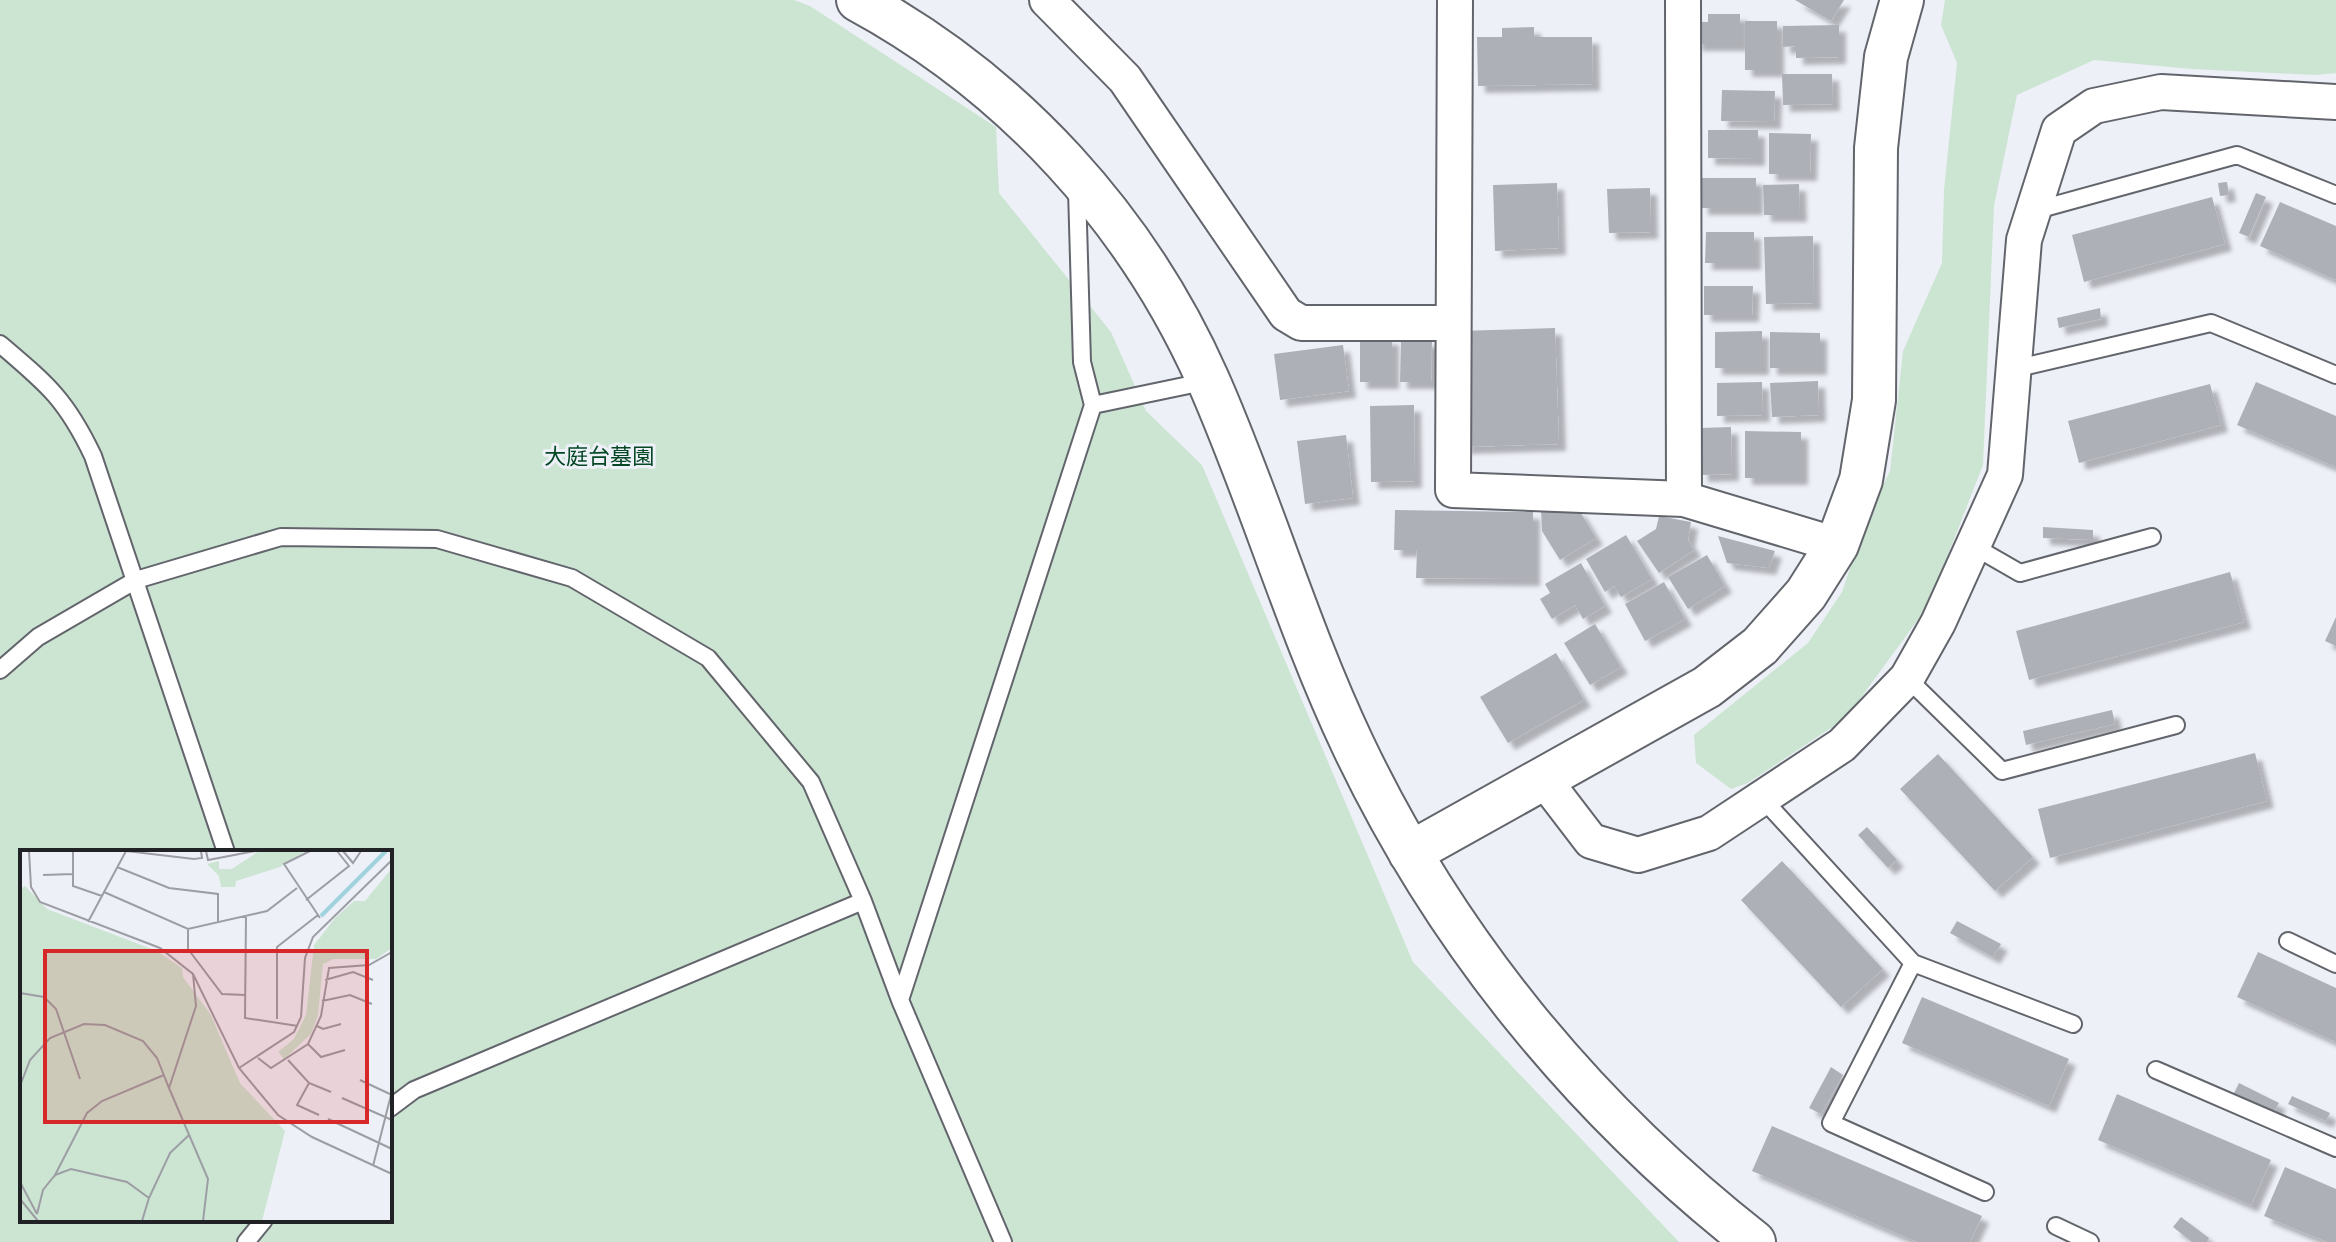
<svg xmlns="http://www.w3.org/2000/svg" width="2336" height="1242" font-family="'Open Sans','Noto Sans JP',sans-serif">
  <defs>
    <filter id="shadow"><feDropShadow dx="7" dy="7" stdDeviation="2" flood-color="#0004"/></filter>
  </defs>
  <rect width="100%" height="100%" fill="#eef0f8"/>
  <path fill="#cce5d2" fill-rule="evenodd" d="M0,0H794L810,6L996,127L999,193L1111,332L1146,411L1202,465L1413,962L1679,1242H0ZM22,852H390V1220H22Z
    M1945,0H2336V73L2316,75L2192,69L2094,60L2017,95L1994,206L1983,465L1928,606L1846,718L1748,783L1731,789L1696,763L1694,735L1808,643L1842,592L1867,517L1890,471L1903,351L1942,263L1944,190L1957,63L1941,25Z"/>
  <path fill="#aeb0b8" filter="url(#shadow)" d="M1795,0H1844L1831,21Z
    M1708,14H1740V44H1695V22H1708Z
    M1745,21H1777V70H1745Z
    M1839,25V57L1796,58V46L1783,47V26Z
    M1534,27V37H1592L1593,84L1478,86L1477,37H1502V28Z
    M1782,74H1832L1833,104L1783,105Z
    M1722,90L1775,91L1774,122L1721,121Z
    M1708,130H1758V159L1708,158Z
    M1769,133L1811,134L1810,174H1769Z
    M1701,178H1756V208H1701Z
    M2227,182L2229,195L2220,196L2218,183Z
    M1557,183L1559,248L1495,251L1493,185Z
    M1799,184L1800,215H1764L1763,185Z
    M1650,188L1651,232L1609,233L1607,189Z
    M2256,193L2266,197L2249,237L2239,233Z
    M2212,197L2225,244L2084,282L2072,235Z
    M2280,202L2336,226V280L2260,246Z
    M1706,232H1754V263H1705Z
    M1813,236L1814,303L1766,304L1764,237Z
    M1704,286H1753L1752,315H1704Z
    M2100,308L2101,319L2059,328L2057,318Z
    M1555,328L1559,444L1464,447L1459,331Z
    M1762,331V368H1715V332Z
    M1770,332L1820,333V368H1770Z
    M1360,338H1392V382H1360Z
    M1401,340H1432L1431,382H1400Z
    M1343,345L1349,391L1280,400L1274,354Z
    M1818,381L1819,415L1772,417L1770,383Z
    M1762,382L1763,415L1717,416V383Z
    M2256,382L2336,416V467L2237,425Z
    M2210,384L2221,425L2079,463L2068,421Z
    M1414,405L1415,481L1371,482L1370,406Z
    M1731,427L1732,474L1701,475L1700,428Z
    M1745,431L1801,432V478H1745Z
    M1346,435L1353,498L1305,504L1297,441Z
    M1395,510L1533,512V579L1416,578L1417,550H1394Z
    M1541,510H1579L1596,538L1560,560L1542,531Z
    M1659,516L1691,522L1688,540L1694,550L1659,573L1637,541L1656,529Z
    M2043,527L2093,530V540L2043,538Z
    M1626,535L1652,579L1621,597L1614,586L1605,592L1586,559Z
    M1718,536L1775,551L1769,568L1727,563Z
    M1707,555L1725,586L1688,609L1668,577Z
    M1581,563L1605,606L1583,619L1575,605L1552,619L1540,599L1550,593L1545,584Z
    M2230,572L2244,622L2029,680L2016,631Z
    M1664,582L1685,619L1645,641L1625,604Z
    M2336,617V646L2325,641Z
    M1595,624L1621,667L1590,685L1564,643Z
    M1556,653L1584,700L1508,743L1480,697Z
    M2112,710L2115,724L2026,745L2023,731Z
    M2255,753L2267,801L2050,858L2038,809Z
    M1938,754L2033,857L1995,891L1900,789Z
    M1867,827L1897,860L1888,868L1858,835Z
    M1782,861L1883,969L1841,1007L1741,900Z
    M1957,921L2001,944L1993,957L1950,933Z
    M2258,952L2336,988V1042L2237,997Z
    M1922,997L2069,1059L2049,1106L1902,1043Z
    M1831,1067L1843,1075L1821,1114L1809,1108Z
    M2239,1083L2279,1103L2273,1114L2233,1095Z
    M2117,1094L2271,1160L2251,1205L2098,1140Z
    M2292,1096L2330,1113L2326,1121L2288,1104Z
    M1772,1126L1982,1216L1970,1242H1917L1752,1171Z
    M2285,1167L2336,1189V1242H2327L2264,1216Z
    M2181,1217L2209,1238L2207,1242H2192L2173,1227Z"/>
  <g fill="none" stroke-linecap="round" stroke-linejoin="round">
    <g stroke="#63656c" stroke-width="20">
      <path id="service" d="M2033,211L2237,155L2336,195
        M0,344C47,384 66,399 93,456L226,852
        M2014,369L2211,323L2336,375
        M1093,405L1208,381
        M1973,546L2020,573L2152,537
        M0,670L38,637L136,580L281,537L437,539L572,578L708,658L811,782L863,901L900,1000L1093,405L1082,362L1077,190
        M1907,678L2002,771L2176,725
        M1762,798L1913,963L2073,1024
        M2288,941L2336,964
        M1913,963L1831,1123L1985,1192
        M900,1000L1003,1242
        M2156,1070L2336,1148
        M390,1108L414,1090L863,901
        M2056,1226L2090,1242
        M246,1242L264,1220"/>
    </g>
    <g stroke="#63656c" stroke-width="38">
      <path id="minor" d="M1047,0L1125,79L1286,314L1301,323H1453
        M1455,0L1453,490L1684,499L1837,545
        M1683,0L1684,499
        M1542,777L1591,841L1638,855L1709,833L1842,745L1907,678L1938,623L2005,475L2024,240L2059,130L2094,106L2161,92L2336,102"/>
    </g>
    <g stroke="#63656c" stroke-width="46">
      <path id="tertiary" d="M858,0C1013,84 1137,220 1208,380C1261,500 1297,627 1353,745C1446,941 1584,1109 1754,1242
        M1410,853L1707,687L1760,646L1806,594L1837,545L1861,480L1874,400L1876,148L1886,57L1902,0"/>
    </g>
    <use href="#service" stroke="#fff" stroke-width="16"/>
    <use href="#minor" stroke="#fff" stroke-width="34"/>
    <use href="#tertiary" stroke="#fff" stroke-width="42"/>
  </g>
  <g text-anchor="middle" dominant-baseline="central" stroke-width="6" stroke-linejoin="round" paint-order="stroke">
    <g font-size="22" fill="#044724" stroke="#eef0f8">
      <text x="599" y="455">大庭台墓園</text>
    </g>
  </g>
  <g transform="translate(20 850)">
    <rect width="372" height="372" fill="#eef0f8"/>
    <path d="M239,1H285L260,17L216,31L215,37H201L199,26L187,14L199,11V19H212ZM372,18V98L356,109H314L303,114L298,165L291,184L264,209L258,202L274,189L286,165L294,95L315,68L334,51H345ZM5,36L27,59L137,101L162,118L163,127L191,165L220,233L265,281L242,371H0V39Z" fill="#cce5d2"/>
    <path fill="none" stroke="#9fd4de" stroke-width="4" d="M301,66L366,1"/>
    <path fill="none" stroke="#9c9ea4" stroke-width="2" d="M9,1L11,37L20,52L140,98L173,124L219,218L258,265L292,287L372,324M53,1V36L82,46M106,1L174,9L182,8L181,1M186,1L188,10L235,1M290,1L264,14L300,68M323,1L333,13L341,1M97,17L149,38L198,44V72M23,25L53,24M84,42L168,79L247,61L277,38M286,50L329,16L317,1M226,66L225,168L278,176M68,72L106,1M168,79V99L202,144L225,145M305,130L333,122L353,130M0,143L24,147L36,159L60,229M302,151L330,145L352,154M257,169V97L298,65M297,176L303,179L321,174M288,194L301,207L325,200M238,208L251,218L288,194L301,166L309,118L349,115L372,102M268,210L289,233L311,242M219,218L274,182L281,167L285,108L293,87L372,10M340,230L372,245M289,233L277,255L299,265M0,236L10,210L30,188L64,174L85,175L123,191L137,208L149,238L176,156L173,124M149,238L188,329L183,371M322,248L372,270M308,269L372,299M353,316L372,241M34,327L67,263L82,251L144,225M0,332L17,364M0,349L18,371M17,364L23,340L35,325L51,319L107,332L129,348L150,303L169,285M122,371L129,348"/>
    <path fill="#d62828" fill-opacity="0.15" stroke="#d62828" stroke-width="4" d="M25,101H347V272H25Z"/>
    <rect width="372" height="372" fill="none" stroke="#212225" stroke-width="4"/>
  </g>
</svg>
